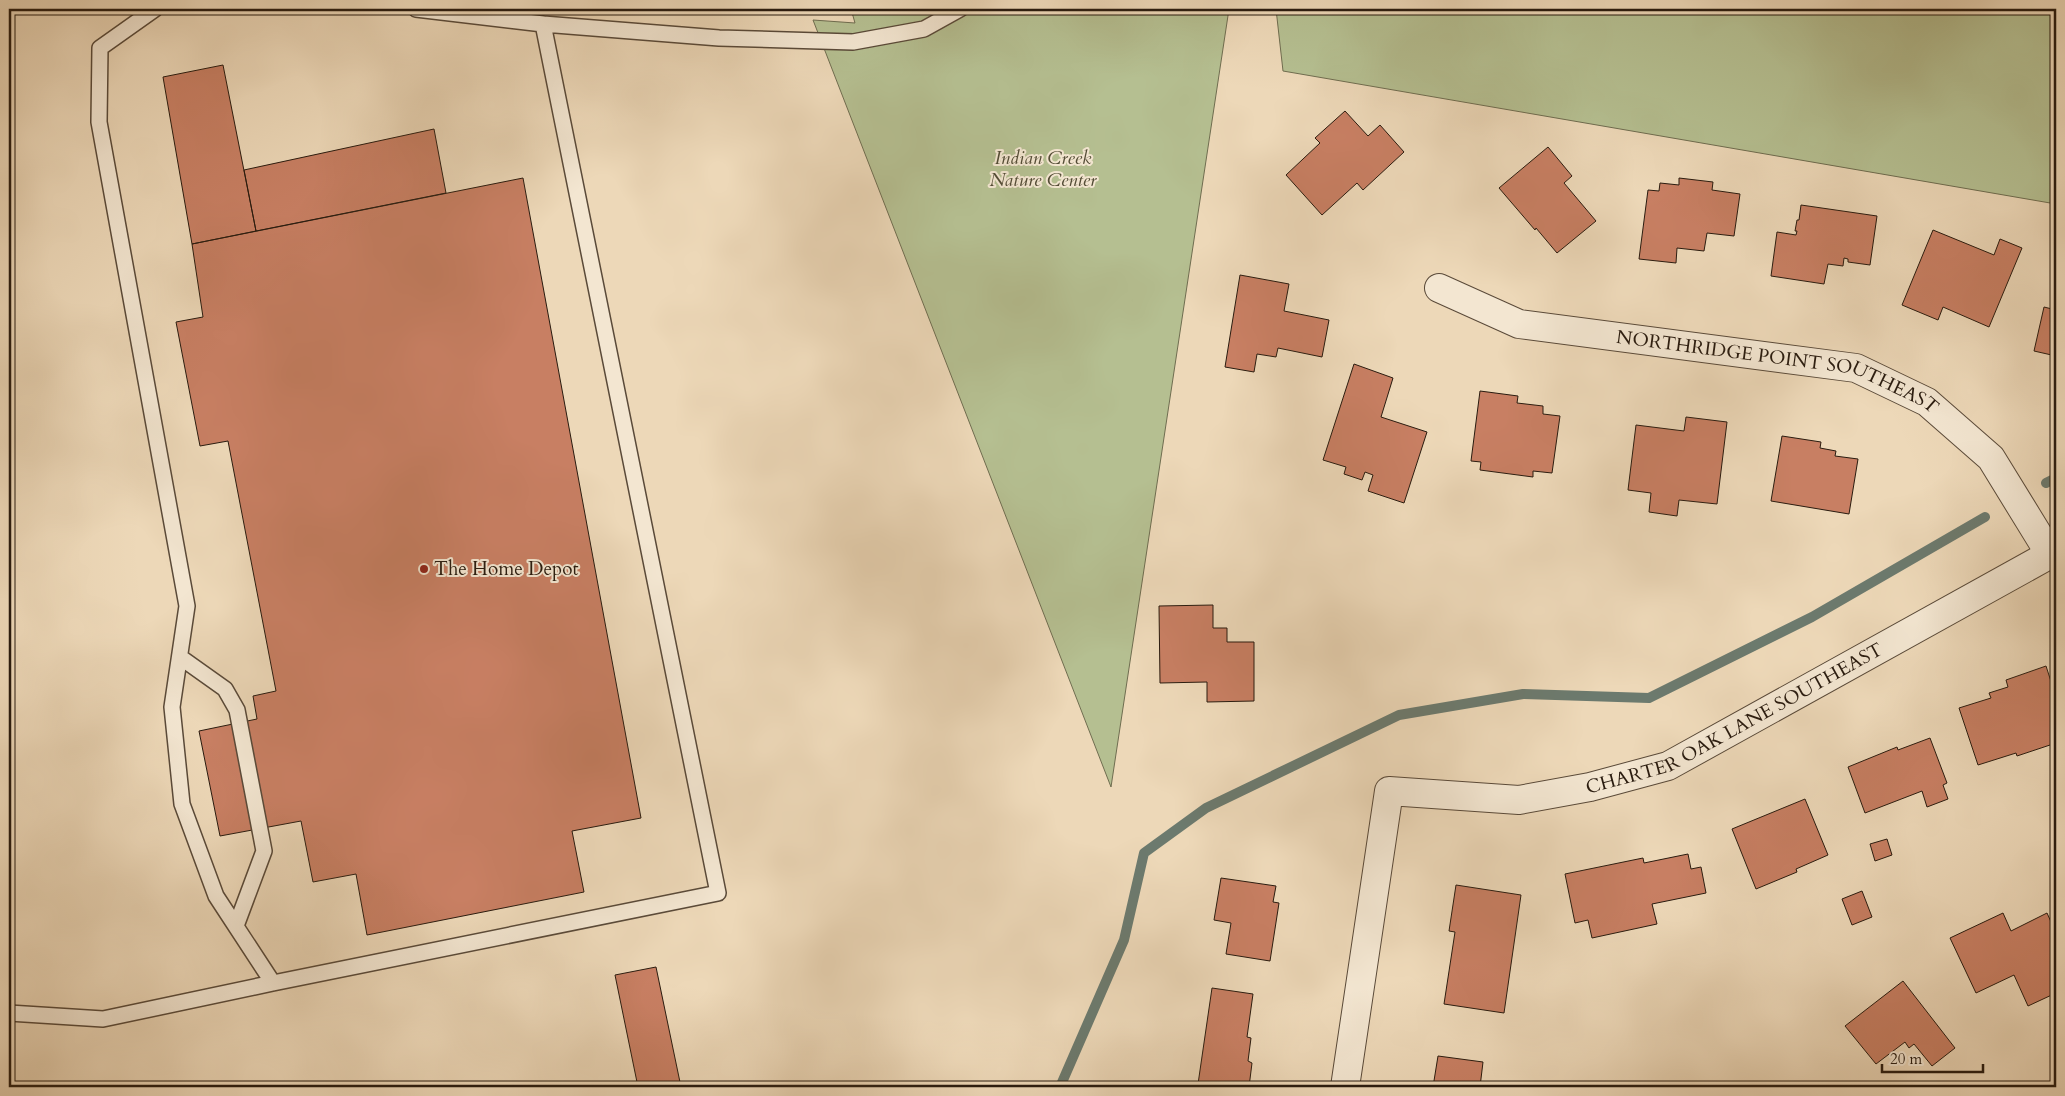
<svg xmlns="http://www.w3.org/2000/svg" width="2065" height="1096" font-family="Cardo,serif">
  <rect width="100%" height="100%" fill="#edd8b8"/>
  <filter id="stains"><feTurbulence type="fractalNoise" baseFrequency=".004" numOctaves="4"/><feColorMatrix values="0 0 0 0 .2 0 0 0 0 .09 0 0 0 0 .02 0 0 0 .5 -.17"/></filter>
  <radialGradient id="worn" r=".72"><stop offset=".6" stop-color="#630" stop-opacity="0"/><stop offset="1" stop-color="#630" stop-opacity=".3"/></radialGradient>
  <path fill="#b5bf91" stroke="#6f6d50" d="M851,9H1229L1111,787L813,20L855,23Z
    M1276,9H2056V204L1283,71Z"/>
  <g fill="none" stroke-linecap="round" stroke-linejoin="round">
    <path stroke="#6c7a6e" stroke-width="10" d="M2046,483L2056,478
      M1060,1087L1124,940L1144,853L1206,808L1399,715L1523,694L1649,698L1812,617L1985,517"/>
  </g>
  <path fill="#c87f63" stroke="#291b0f" d="M223,65L256,231L192,244L163,77Z
    M1345,111L1368,136L1380,125L1404,152L1363,190L1357,183L1322,215L1286,175L1320,143L1315,138Z
    M434,129L446,193L256,231L244,170Z
    M1548,147L1572,176L1564,183L1596,221L1557,253L1536,228L1535,230L1499,188Z
    M523,178L641,818L572,831L584,892L367,935L356,874L313,882L301,821L220,836L199,731L257,719L253,696L276,691L228,441L200,446L176,322L203,317L192,244Z
    M1679,178L1713,182L1712,190L1740,194L1734,236L1707,233L1704,251L1677,248L1676,263L1639,259L1648,190L1659,191L1660,183L1679,185Z
    M1801,205L1877,216L1870,265L1848,262V259L1844,258L1843,266L1828,264L1824,284L1771,276L1777,232L1796,235L1797,231H1795L1797,220H1799Z
    M1933,230L1994,255L2000,239L2022,248L1989,327L1943,307L1938,320L1902,305Z
    M1240,275L1289,284L1284,311L1329,320L1322,357L1278,348L1276,357L1257,354L1254,372L1225,367Z
    M2044,307L2056,310V356L2034,351Z
    M1354,364L1393,378L1381,417L1427,432L1404,503L1368,491L1373,475L1365,472L1362,480L1344,474L1346,467L1323,460Z
    M1480,391L1518,396L1517,403L1543,406V414L1560,416L1552,473L1533,471V477L1480,470L1481,462L1471,461Z
    M1686,417L1727,422L1717,504L1679,500L1677,516L1649,512L1651,493L1628,490L1636,425L1684,431Z
    M1782,436L1821,442L1820,448L1836,451L1835,456L1858,459L1849,514L1771,501Z
    M1213,605V628H1227V642H1254V701L1207,702V682L1160,683L1159,606Z
    M2046,666L2056,697V743L2017,756L2016,753L1978,765L1959,708L1991,698L1989,693L2008,687L2006,680Z
    M1930,738L1947,783L1943,785L1948,799L1927,807L1922,791L1865,813L1848,767L1897,747L1898,750Z
    M1805,799L1828,855L1796,869L1797,872L1756,889L1732,829Z
    M1887,839L1892,855L1875,861L1870,844Z
    M1688,854L1691,869L1701,867L1706,893L1652,904L1657,924L1592,938L1588,920L1575,923L1565,874L1643,858L1644,863Z
    M1221,878L1276,886L1273,902L1279,903L1270,961L1226,954L1231,923L1214,920Z
    M1456,885L1521,895L1504,1013L1444,1004L1455,932L1449,931Z
    M1862,891L1872,917L1852,925L1842,899Z
    M2003,913L2011,931L2047,913L2056,933V993L2028,1006L2014,975L1976,993L1950,938Z
    M656,967L681,1087H638L615,975Z
    M1903,981L1955,1048L1932,1066L1914,1044L1909,1048L1905,1042L1876,1064L1845,1026Z
    M1212,988L1253,994L1247,1037L1251,1038L1248,1061L1252,1063L1249,1087H1218L1198,1084Z
    M1438,1056L1483,1062L1480,1087H1433Z"/>
  <g fill="none" stroke-linecap="round" stroke-linejoin="round">
    <g stroke="#5a4a39" stroke-width="18">
      <path id="service" d="M155,9L100,48L99,122L187,606L172,707L182,804L216,896L273,983
        M543,24L719,38L853,42L924,29L960,9
        M180,657L225,689L237,710L264,851L236,926
        M9,1013L103,1019L273,983L718,893L543,24L416,9"/>
    </g>
    <g stroke="#5a4a39" stroke-width="30">
      <g id="minor">
        <path id="s1" d="M1439,288L1519,324L1856,368L1927,402L1991,458L2050,554"/>
        <path id="s2" d="M1345,1087L1389,791L1519,800L1590,787L1668,766L2056,551"/>
      </g>
    </g>
    <use href="#service" stroke="#f3e6d1" stroke-width="15"/>
    <use href="#minor" stroke="#f3e6d1" stroke-width="28"/>
  </g>
  <circle fill="#8f2418" stroke="#f3e6d1" stroke-width="2" cx="424" cy="569" r="5"/>
  <g text-anchor="middle" dominant-baseline="central" stroke-width="4" stroke-linejoin="round" paint-order="stroke">
    <g font-size="19" font-style="italic" fill="#534c36" stroke="#f3e6d1">
      <text x="1043" y="158">Indian Creek<tspan x="1043" dy="22">Nature Center</tspan></text>
    </g>
    <g font-size="19" fill="#291b0f" stroke="#f3e6d1">
      <text stroke="none"><textPath href="#s1" startOffset="352">NORTHRIDGE POINT SOUTHEAST</textPath></text>
      <text stroke="none"><textPath href="#s2" startOffset="662">CHARTER OAK LANE SOUTHEAST</textPath></text>
    </g>
    <g font-size="19" fill="#291b0f" stroke="#f3e6d1" text-anchor="start">
      <text x="434" y="569">The Home Depot</text>
    </g>
  </g>
  <rect width="2065" height="1096" fill="none" stroke="#edd8b8" stroke-width="30"/>
  <rect x="10" y="10" width="2045" height="1076" fill="none" stroke="#291b0f" stroke-width="2.5"/>
  <rect x="15" y="15" width="2035" height="1066" fill="none" stroke="#291b0f"/>
  <path d="M1882 1064v8h101v-8" fill="none" stroke="#291b0f" stroke-width="2.5"/>
  <text x="1890" y="1064" font-size="15" fill="#291b0f" stroke="#f3e6d1" stroke-width="4" paint-order="stroke">20 m</text>
  <rect width="100%" height="100%" filter="url(#stains)"/>
  <rect width="100%" height="100%" fill="url(#worn)"/>
</svg>
